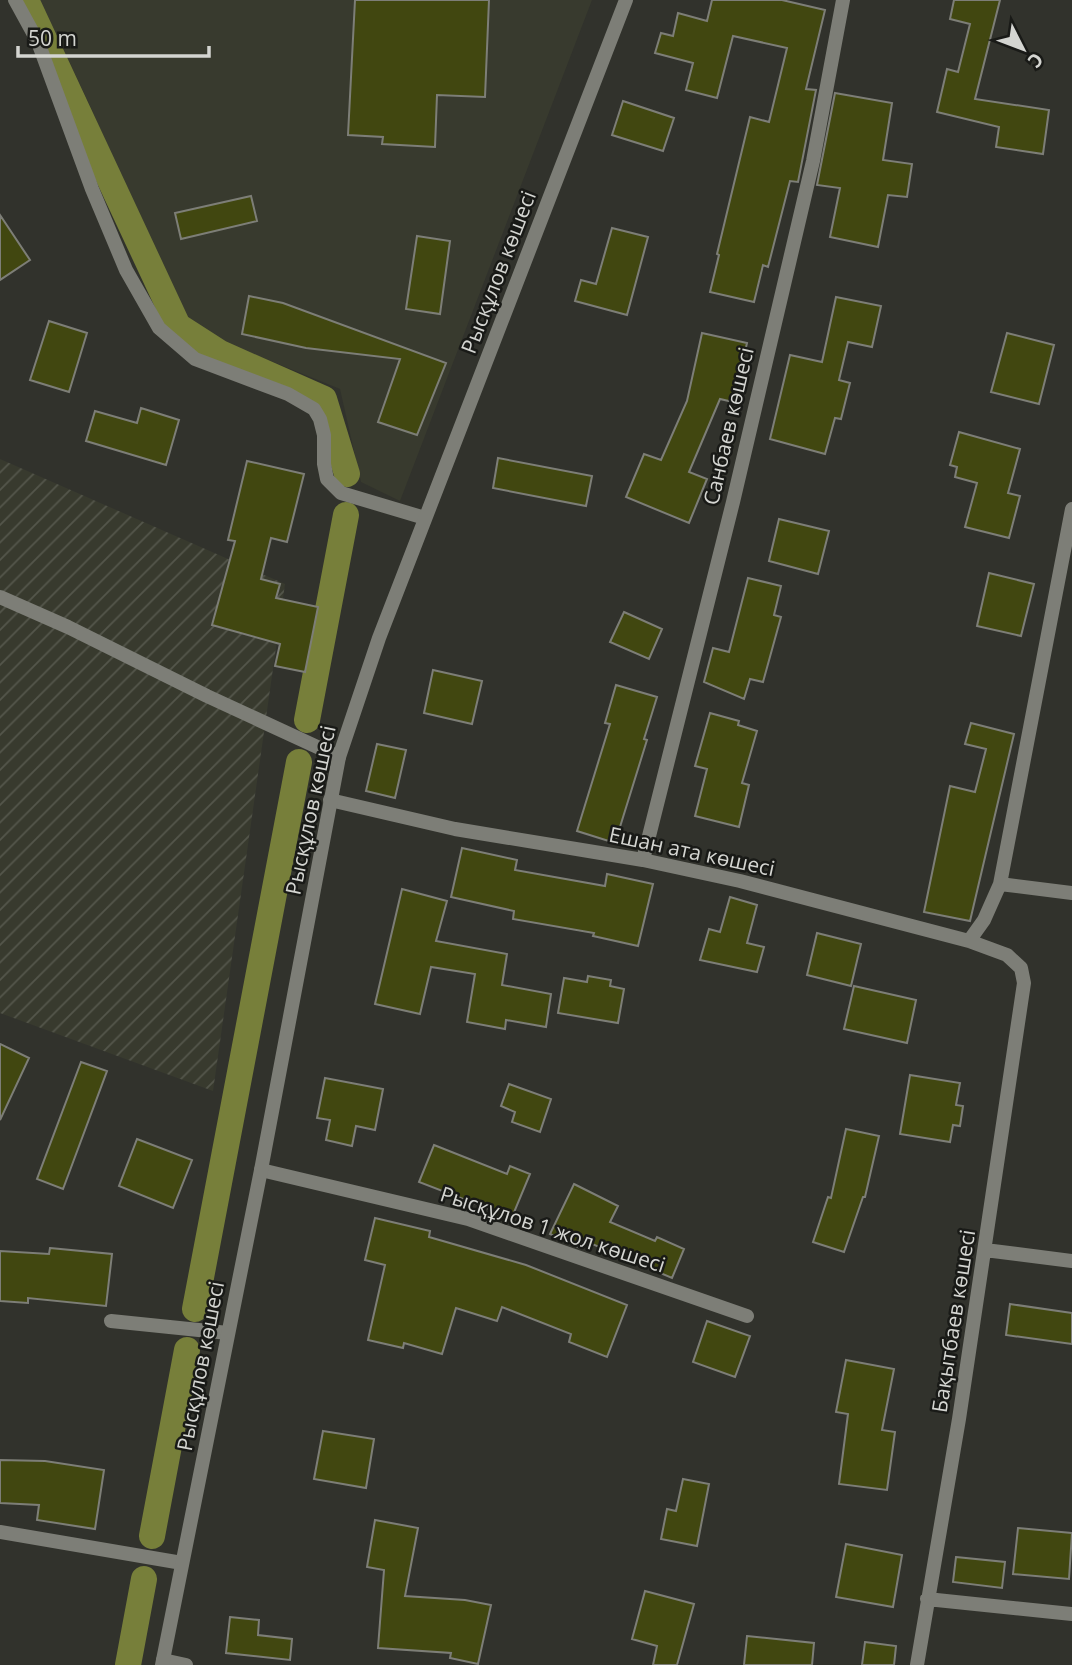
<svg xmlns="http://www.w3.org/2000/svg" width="1072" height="1665" font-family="'Open Sans',sans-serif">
  <defs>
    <pattern id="industrial-furrows" width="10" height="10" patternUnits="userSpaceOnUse" patternTransform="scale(1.75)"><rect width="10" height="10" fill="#383a2e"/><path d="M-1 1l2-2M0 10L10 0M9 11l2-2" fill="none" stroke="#54564b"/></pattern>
  </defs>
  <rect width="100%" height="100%" fill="#31322c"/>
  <path fill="#383a2e" d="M40,0H592L400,501L361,482L340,389L196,331L176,301L90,106Z"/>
  <path fill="url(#industrial-furrows)" d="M0,459L285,584L213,1091L0,1013Z"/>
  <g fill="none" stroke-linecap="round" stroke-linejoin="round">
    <path stroke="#777f3a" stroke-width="26" d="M26,0L178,326L220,353L324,399L347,474
      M307,720L346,515
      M195,1309L299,762
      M152,1536L187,1350
      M128,1665L144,1579"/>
  </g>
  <path fill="#414710" stroke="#7d7e77" stroke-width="2" d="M355,0H489L485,97L437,95L435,147L382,144L383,137L348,135Z
    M712,0H782L825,10L806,89L816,90L798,182L790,181L768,267L763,265L754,302L710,292L719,255L717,254L750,117L769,122L787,48L733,36L717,98L686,90L693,63L655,53L661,33L673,36L678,13L707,21Z
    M954,0H1000L975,99L1049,110L1043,154L996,147L999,127L937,112L947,69L958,72L970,24L950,19Z
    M835,93L892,103L883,160L912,164L907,197L888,195L878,247L830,237L840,188L817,185Z
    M623,101L674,118L663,151L612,135Z
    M251,196L257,221L181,239L175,213Z
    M0,215L30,260L0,280Z
    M612,228L648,237L627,315L575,301L581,280L596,284Z
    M417,236L450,241L440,314L406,309Z
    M249,296L283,303L446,363L417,435L378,422L400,359L306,348L242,334Z
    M836,297L881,306L872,347L848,342L839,380L850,383L841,419L835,418L825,454L770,439L790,355L822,362Z
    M49,321L87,333L69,392L30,380Z
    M702,333L747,343L733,402L720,399L689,472L707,479L689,523L626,497L644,454L661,460L687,401Z
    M1007,333L1054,345L1039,404L991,392Z
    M141,408L179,420L166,465L86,441L95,411L137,423Z
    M959,432L1020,449L1008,493L1020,496L1009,538L965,527L977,483L955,477L957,467L950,465Z
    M498,458L592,476L586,506L493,488Z
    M247,461L304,474L287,542L271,538L261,579L280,584L276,598L318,607L305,672L275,666L280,644L212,625L235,541L228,540Z
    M779,519L829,531L818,574L769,561Z
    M989,573L1034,584L1021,636L977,626Z
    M748,578L781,586L774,615L781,617L763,682L750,679L744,699L704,682L713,648L729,652Z
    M624,612L662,629L649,659L610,642Z
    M433,670L482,681L472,724L424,713Z
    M616,685L657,697L644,739L647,740L615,843L577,831L610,724L605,723Z
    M710,713L739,721L738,725L757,731L742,783L749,785L739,827L695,816L707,769L695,766Z
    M971,723L1014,734L970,921L924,912L950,786L975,792L986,749L965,744Z
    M377,744L406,750L395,798L366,791Z
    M462,848L517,860L515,870L605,886L607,874L653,884L638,946L593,936L594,933L513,919L514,911L451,897Z
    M402,889L447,901L436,941L507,954L502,985L551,994L546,1027L506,1020L505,1029L467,1022L475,974L431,967L420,1014L375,1004Z
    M730,897L757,905L747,943L764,947L757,972L700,960L709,929L720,932Z
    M817,933L861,944L851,986L807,975Z
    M588,976L611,980L610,986L624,989L618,1023L558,1013L564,978L587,982Z
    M854,986L916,1000L907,1043L844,1029Z
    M0,1044L29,1058L0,1120Z
    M81,1062L107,1071L63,1189L37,1179Z
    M910,1075L960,1083L956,1105L963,1106L960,1126L953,1125L950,1142L900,1134Z
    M325,1078L383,1089L375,1130L356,1126L352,1146L326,1140L330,1120L317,1118Z
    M509,1084L551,1099L540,1132L512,1122L515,1112L501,1106Z
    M846,1129L879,1136L865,1197H863L844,1252L813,1242L828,1197L831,1198Z
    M137,1139L192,1160L173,1208L119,1186Z
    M434,1145L507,1174L510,1166L530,1174L510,1222L490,1214L492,1210L419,1182Z
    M574,1184L618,1206L610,1222L655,1241L657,1237L684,1249L672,1278L583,1240L580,1248L550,1234Z
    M375,1218L430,1231L429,1237L526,1265L627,1305L607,1357L569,1342L571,1334L502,1307L497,1321L456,1308L442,1354L404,1343L403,1348L368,1340L385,1265L365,1260Z
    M50,1248L112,1254L106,1306L28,1298V1303L0,1301V1251L49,1254Z
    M1010,1304L1072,1313V1344L1006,1335Z
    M707,1321L750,1336L735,1377L693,1362Z
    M846,1360L894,1369L882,1430L895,1432L887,1490L839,1484L848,1414L836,1412Z
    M323,1431L374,1439L366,1488L314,1479Z
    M0,1460L45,1461L104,1470L95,1529L37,1520L39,1505L0,1503Z
    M683,1479L709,1484L697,1546L661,1539L667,1509L676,1511Z
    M375,1520L418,1528L405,1596L465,1600L491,1605L478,1664L450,1658L451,1653L378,1648L384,1570L367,1567Z
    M1018,1528L1072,1533L1069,1579L1013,1574Z
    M846,1544L902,1555L893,1607L836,1597Z
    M956,1557L1005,1562L1002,1588L953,1582Z
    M645,1591L694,1604L677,1665H653L657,1646L632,1639Z
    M230,1617L259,1620L258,1635L292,1639L290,1660L226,1653Z
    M747,1636L814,1643L812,1665H744Z
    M865,1642L896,1646L894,1665H862Z"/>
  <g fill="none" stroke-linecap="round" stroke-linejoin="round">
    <path stroke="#7d7e77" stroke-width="14" d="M15,0L38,42L92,189L126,270L159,328L195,359L288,394L314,409L320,419L324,435V464L327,479L341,493L425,518
      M0,597L68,627L207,696L339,757
      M330,800L455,829L643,860L740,881L969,941L1007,955L1021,968L1024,983L959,1419L917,1665
      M643,860L733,502L813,161L843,0
      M1000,884L1072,893
      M969,941L984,920L1000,884L1072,509
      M261,1170L468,1219L747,1316
      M985,1250L1072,1261
      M111,1321L228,1333
      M0,1532L182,1563
      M927,1599L1072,1614
      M163,1660L186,1665"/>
    <path stroke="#7d7e77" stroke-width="14" d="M162,1665L261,1170L339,757L379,638L626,0"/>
  </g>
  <g text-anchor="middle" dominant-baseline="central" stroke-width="5" stroke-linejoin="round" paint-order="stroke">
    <g font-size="21" fill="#d4d5d1" stroke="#191a17">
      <text transform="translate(498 272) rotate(-69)">Рысқұлов көшесі</text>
      <text transform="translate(728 426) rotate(-77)">Санбаев көшесі</text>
      <text transform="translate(310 810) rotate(-78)">Рысқұлов көшесі</text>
      <text transform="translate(692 851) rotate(12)">Ешан ата көшесі</text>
      <text transform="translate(553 1229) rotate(18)">Рысқұлов 1 жол көшесі</text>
      <text transform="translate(953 1321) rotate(-81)">Бақытбаев көшесі</text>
      <text transform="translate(200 1366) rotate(-79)">Рысқұлов көшесі</text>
    </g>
  </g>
  <g transform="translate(1023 49) rotate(132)" stroke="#191a17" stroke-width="5" paint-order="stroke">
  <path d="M0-5L12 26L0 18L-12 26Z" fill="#d4d5d1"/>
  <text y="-10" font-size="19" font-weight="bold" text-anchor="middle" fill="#d4d5d1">С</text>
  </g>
  <path d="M18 46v10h191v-10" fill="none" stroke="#d4d5d1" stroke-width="3.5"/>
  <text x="28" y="46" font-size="21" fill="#d4d5d1" stroke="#191a17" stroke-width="5" paint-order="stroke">50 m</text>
</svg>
